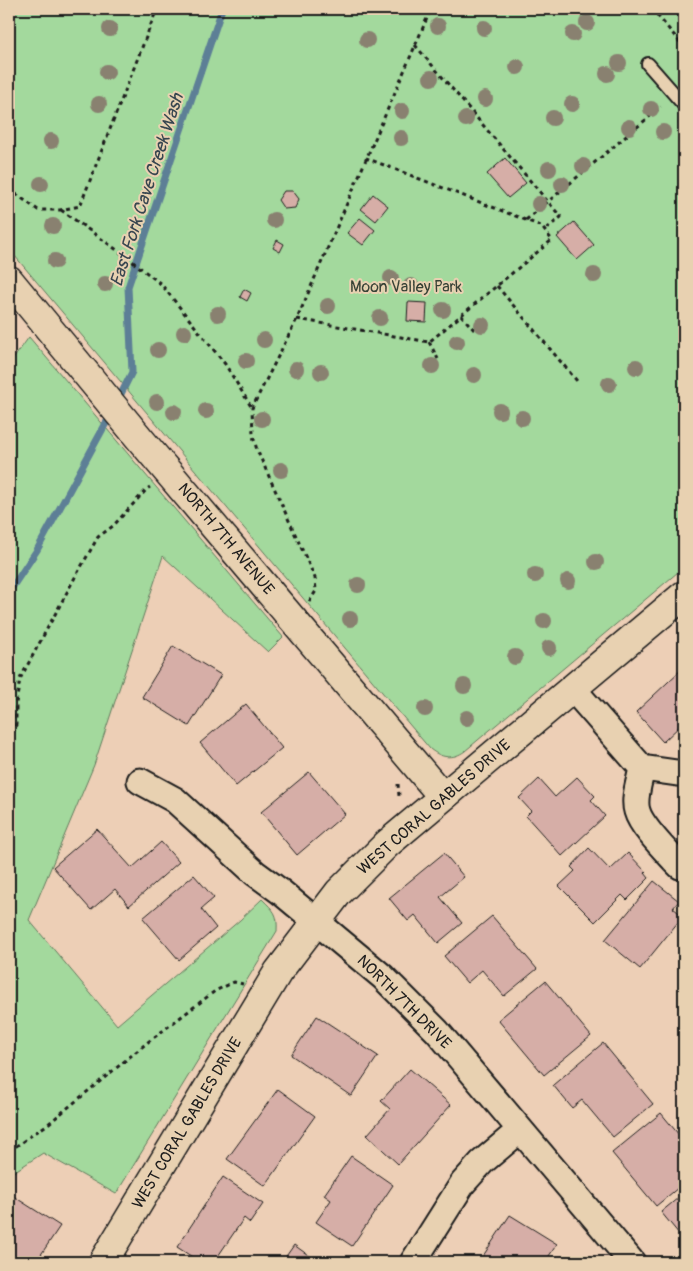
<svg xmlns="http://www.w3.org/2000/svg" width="693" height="1271" font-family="Pangolin,sans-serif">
  <rect width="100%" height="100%" fill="#edcfb6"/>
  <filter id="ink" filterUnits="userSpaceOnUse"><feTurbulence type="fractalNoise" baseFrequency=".02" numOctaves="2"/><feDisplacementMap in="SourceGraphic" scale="10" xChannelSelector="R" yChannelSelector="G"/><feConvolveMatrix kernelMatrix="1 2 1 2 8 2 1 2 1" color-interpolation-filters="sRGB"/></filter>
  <g filter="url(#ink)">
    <path fill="#a3d99d" stroke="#607a5c" d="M9,9H680L684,13V567L465,751C453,760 441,758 430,749L9,249Z
      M29,337L283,637L268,652L163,556L94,765L29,920L117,1025L240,920L262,899C274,911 278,913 277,931L116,1194L43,1153L9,1175V365Z"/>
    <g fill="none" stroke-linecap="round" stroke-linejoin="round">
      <path stroke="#5d7f96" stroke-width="7" d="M117,402L132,372L128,287L222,9
        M9,592L37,550L111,414"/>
    </g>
    <path fill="#d6aea7" stroke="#1c1c1c" d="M505,158L526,183L508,198L487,174Z
      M284,191H293L299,199L295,208L284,209L278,200Z
      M373,194L388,206L376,221L361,209Z
      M360,218L375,230L363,245L347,233Z
      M574,222L594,245L577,260L557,237Z
      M277,240L284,244L280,252L273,248Z
      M244,289L251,293L247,301L240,297Z
      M408,302L427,303L426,322L407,321Z
      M173,646L221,675L189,726L142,697Z
      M684,667V722L663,742L636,712Z
      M246,704L282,748L236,786L200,743Z
      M309,772L345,814L297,855L261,812Z
      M577,777L595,796L591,800L605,816L562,856L526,816L531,811L519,798L539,779L555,797Z
      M97,829L132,868L161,842L179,862L129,906L115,889L91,910L53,867Z
      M589,848L610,870L628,853L646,872L645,873L649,878L627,900L622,895L595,922L559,886L575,871L571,867Z
      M444,853L464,877L440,897L462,923L438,943L415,915L408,921L389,898Z
      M194,875L214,898L201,909L216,928L179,960L143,918Z
      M654,881L679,901L673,908L683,916L640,969L605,940Z
      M492,916L537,969L504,996L482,970L467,983L444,956Z
      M545,981L591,1036L544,1075L498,1020Z
      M317,1016L378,1056L351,1096L291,1055Z
      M603,1043L653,1104L613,1137L582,1100L572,1108L553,1085Z
      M410,1069L451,1105L398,1164L367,1135L390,1109L381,1101Z
      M278,1089L315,1116L265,1186L227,1159Z
      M661,1113L684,1141V1183L656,1206L612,1153Z
      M351,1156L393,1185L352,1246L316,1222L331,1200L324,1195Z
      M223,1177L263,1204L250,1223L244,1218L214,1262H200L177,1247Z
      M684,1193V1240L661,1212Z
      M13,1196L60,1226L36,1262H9V1203Z
      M510,1215L557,1244L545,1262H479Z
      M294,1245L318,1262H282Z"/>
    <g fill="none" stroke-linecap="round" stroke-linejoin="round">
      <g stroke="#1c1c1c" stroke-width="16">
        <path id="service" d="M648,64L684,105"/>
      </g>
      <g stroke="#1c1c1c" stroke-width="29">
        <path id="minor" d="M573,689L642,768L684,774
          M642,768C640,780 633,798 637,811C641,826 664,849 675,861L680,866H684
          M140,781L175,800L255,873L281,892L383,977L437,1031L632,1262
          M413,1262L463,1183L482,1162L520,1130"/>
      </g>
      <g stroke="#1c1c1c" stroke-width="31">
        <path id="tertiary" d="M9,280L140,439L443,797
          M103,1262L278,972L339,892L387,844L684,595"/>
      </g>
      <path stroke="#1c1c1c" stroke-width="3" stroke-dasharray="4 4" stroke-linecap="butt" d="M652,9L684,47
        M415,45L561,217L545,230
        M679,122L684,128
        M9,189L38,210H60L80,206L157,9
        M61,210L124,255L161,284L225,364L252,408
        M526,220L661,107
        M497,286L577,381
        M461,315L475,331
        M297,319L429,342L552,240L541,226L366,158
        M429,342L438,359
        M309,602L316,591L315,578L257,450L253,436L252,408L297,319L431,9
        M9,741L16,725V703L20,679L73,581L98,537L113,526L147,489L150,487
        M398,784L399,796
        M9,1151L48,1124L148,1042L215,991L234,982L243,984"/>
      <use href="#service" stroke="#e8d1b1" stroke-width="12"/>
      <use href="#minor" stroke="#e8d1b1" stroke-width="25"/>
      <use href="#tertiary" stroke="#e8d1b1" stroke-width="28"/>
    </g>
    <g fill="#898170">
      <circle cx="587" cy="23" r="8"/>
      <circle cx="438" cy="26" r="8"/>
      <circle cx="484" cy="28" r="8"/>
      <circle cx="110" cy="29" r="8"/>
      <circle cx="573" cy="34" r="8"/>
      <circle cx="367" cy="40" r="8"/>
      <circle cx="619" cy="63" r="8"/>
      <circle cx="517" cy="67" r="8"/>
      <circle cx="107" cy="72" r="8"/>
      <circle cx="607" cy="74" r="8"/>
      <circle cx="431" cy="78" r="8"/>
      <circle cx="485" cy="99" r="8"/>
      <circle cx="99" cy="104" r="8"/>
      <circle cx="572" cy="104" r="8"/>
      <circle cx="651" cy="109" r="8"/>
      <circle cx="402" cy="111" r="8"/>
      <circle cx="553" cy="118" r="8"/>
      <circle cx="466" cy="119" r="8"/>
      <circle cx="629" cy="127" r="8"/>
      <circle cx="663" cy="132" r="8"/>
      <circle cx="401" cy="138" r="8"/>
      <circle cx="51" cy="141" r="8"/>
      <circle cx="583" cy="166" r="8"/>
      <circle cx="549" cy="169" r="8"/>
      <circle cx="41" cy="184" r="8"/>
      <circle cx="562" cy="184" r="8"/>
      <circle cx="539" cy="204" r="8"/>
      <circle cx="274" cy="220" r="8"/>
      <circle cx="53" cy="226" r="8"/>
      <circle cx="55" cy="261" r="8"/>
      <circle cx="594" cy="275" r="8"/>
      <circle cx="391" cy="278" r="8"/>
      <circle cx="105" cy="284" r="8"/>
      <circle cx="411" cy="286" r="8"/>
      <circle cx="328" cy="306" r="8"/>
      <circle cx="443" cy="310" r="8"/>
      <circle cx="218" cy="314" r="8"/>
      <circle cx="380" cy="318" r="8"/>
      <circle cx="482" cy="325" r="8"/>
      <circle cx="184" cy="333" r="8"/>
      <circle cx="264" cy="340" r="8"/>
      <circle cx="457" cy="342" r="8"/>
      <circle cx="158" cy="350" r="8"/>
      <circle cx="246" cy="361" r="8"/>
      <circle cx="432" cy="366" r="8"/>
      <circle cx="636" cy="367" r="8"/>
      <circle cx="296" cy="369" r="8"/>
      <circle cx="321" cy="372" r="8"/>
      <circle cx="474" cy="375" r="8"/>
      <circle cx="609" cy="384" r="8"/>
      <circle cx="157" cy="402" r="8"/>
      <circle cx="206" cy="411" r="8"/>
      <circle cx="500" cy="411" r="8"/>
      <circle cx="174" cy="412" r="8"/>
      <circle cx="522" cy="418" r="8"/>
      <circle cx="262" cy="419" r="8"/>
      <circle cx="281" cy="470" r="8"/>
      <circle cx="596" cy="562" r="8"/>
      <circle cx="535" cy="575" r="8"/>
      <circle cx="568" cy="581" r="8"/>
      <circle cx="358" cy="585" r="8"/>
      <circle cx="350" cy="619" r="8"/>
      <circle cx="544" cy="621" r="8"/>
      <circle cx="549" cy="648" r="8"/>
      <circle cx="515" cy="657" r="8"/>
      <circle cx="464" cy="686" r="8"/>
      <circle cx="425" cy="709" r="8"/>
      <circle cx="467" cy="718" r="8"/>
    </g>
  </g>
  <g text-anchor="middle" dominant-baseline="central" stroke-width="4" stroke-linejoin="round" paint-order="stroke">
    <g font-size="16" fill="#374236" stroke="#e8d1b1">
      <text x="406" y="287">Moon Valley Park</text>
    </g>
    <g font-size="16" fill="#1c1c1c" stroke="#e8d1b1">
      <text transform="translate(226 539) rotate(50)">NORTH 7TH AVENUE</text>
      <text transform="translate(434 807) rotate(-41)">WEST CORAL GABLES DRIVE</text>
      <text transform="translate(404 1002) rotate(45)">NORTH 7TH DRIVE</text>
      <text transform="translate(187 1123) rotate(-59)">WEST CORAL GABLES DRIVE</text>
    </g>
    <g font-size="18" font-style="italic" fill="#37454f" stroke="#e8d1b1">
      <text transform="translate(147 190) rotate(-72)">East Fork Cave Creek Wash</text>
    </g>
  </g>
  <rect width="693" height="1271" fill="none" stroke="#e8d1b1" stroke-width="30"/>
  <rect x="15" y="15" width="663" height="1241" fill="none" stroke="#1c1c1c" stroke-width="2" filter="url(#ink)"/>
</svg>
